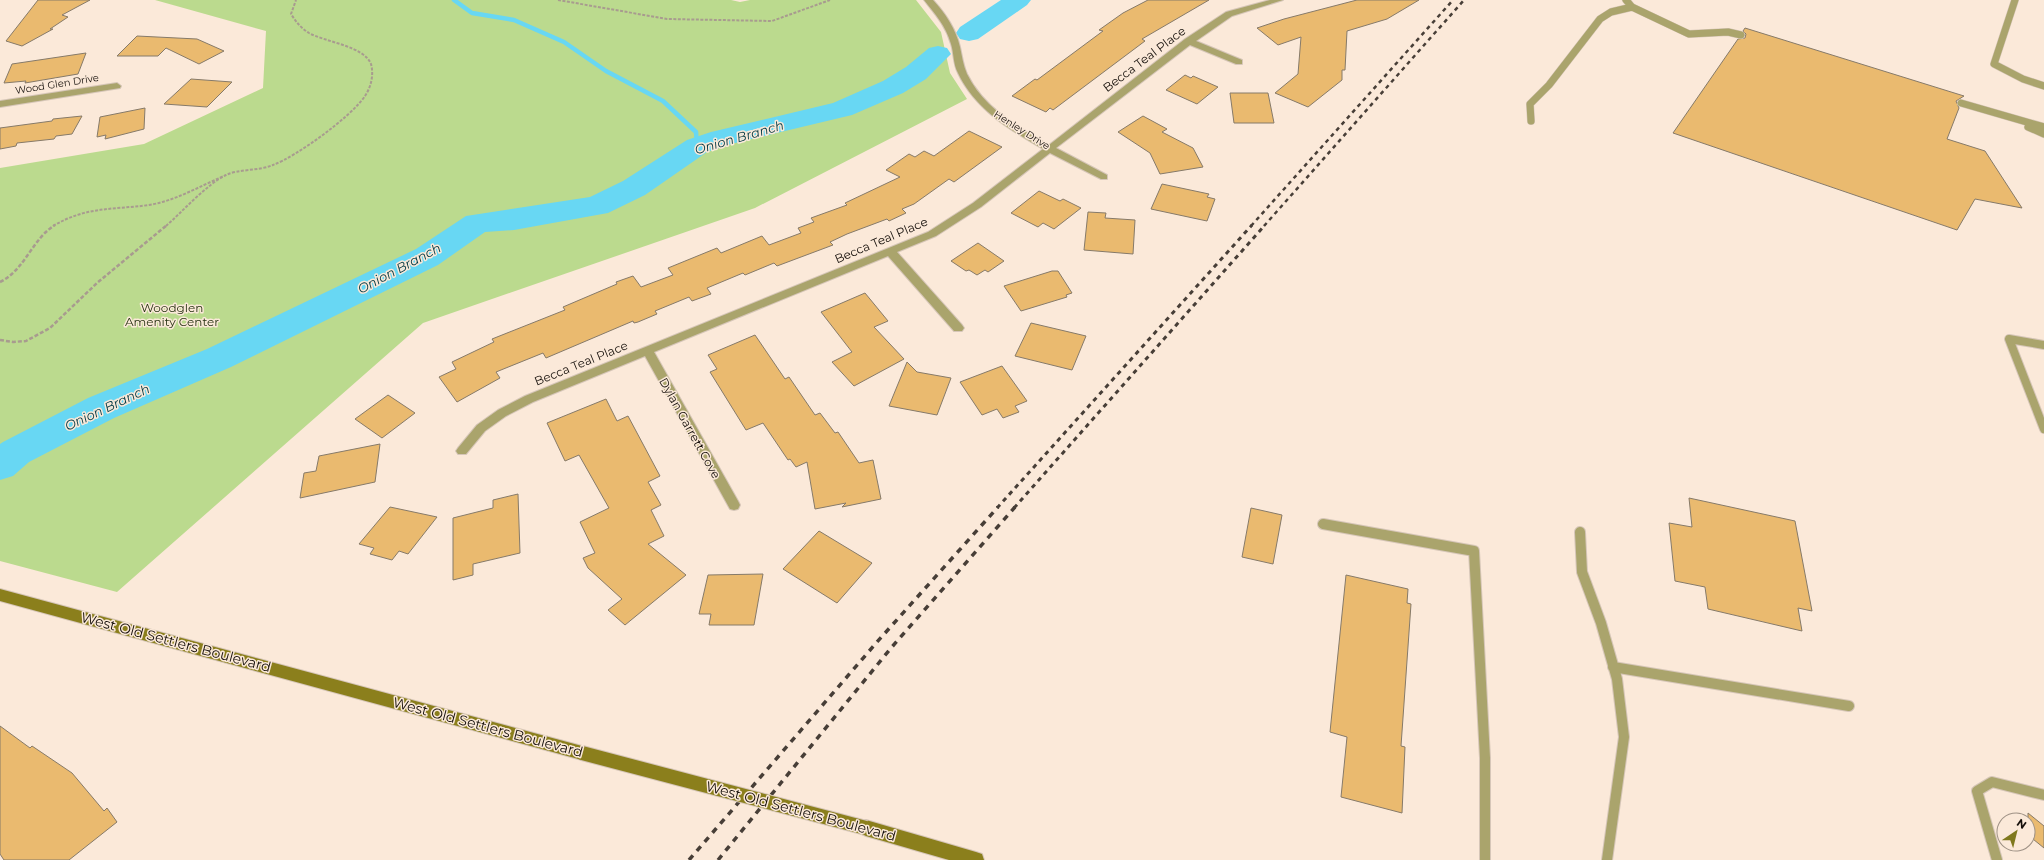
<svg xmlns="http://www.w3.org/2000/svg" width="2044" height="860" font-family="Montserrat,sans-serif">
  <rect width="100%" height="100%" fill="#fbe9d9"/>
  <path fill="#bbda8e" d="M155,0H731L740,2L750,0H916L941,32L950,73L967,99L755,208L423,323L117,592L0,561V168L144,144L263,88L266,31Z"/>
  <g fill="none" stroke-linecap="round" stroke-linejoin="round">
    <path stroke="#68d7f3" stroke-width="4.5" d="M454,0L472,13L514,20L564,42L606,71L663,101L696,132L697,146"/>
    <path fill="#68d7f3" fill-rule="evenodd" d="M1001,0H1031L1027,5L978,39L969,41L960,39L956,33L960,27Z
      M938,46L947,48L951,54L926,79L903,93L852,115L731,144L707,152L645,195L608,213L514,230L485,232L438,265L231,367L114,418L29,462L13,476L0,480V444L3,442L88,398L207,349L416,249L466,216L590,197L623,181L687,140L711,132L833,103L883,81L906,67L929,48Z"/>
  </g>
  <path fill="#eaba6f" stroke="#867a69" d="M38,0H90L62,15L68,17L50,29H53L22,46L6,41Z
    M1148,0H1209L1142,39L1145,41L1053,110L1050,108L1046,112L1012,96L1035,79L1037,80L1103,31L1099,30L1123,13Z
    M1357,0H1419L1387,19L1347,31L1345,70H1342V80L1308,107L1275,93L1298,74L1301,37L1278,45L1257,28L1284,19Z
    M1745,28L1964,96L1956,101L1959,108L1947,139L1985,151L2022,208L1975,199L1957,230L1673,133L1738,39L1745,38L1746,34L1743,31Z
    M137,36L197,39L224,51L199,64L166,48L158,56H117Z
    M86,53L78,74L25,83L26,81L4,83L12,64Z
    M1185,75L1191,78L1193,76L1218,87L1197,104L1166,90Z
    M191,79L232,82L207,107L164,104Z
    M1230,93H1268L1274,123H1234Z
    M145,108L144,129L105,139L106,135L97,137L100,117Z
    M82,116L72,134L56,136L54,139L17,143L16,146L0,149V128L52,121L53,119Z
    M1143,116L1167,129L1162,132L1193,148L1203,167L1160,174L1150,153L1118,132Z
    M969,131L1002,147L954,182L949,179L914,204L902,209L906,213L889,221L887,219L847,234L830,242L833,245L777,266L774,263L745,275L743,273L707,288L711,294L692,301L689,297L655,311L657,314L638,322L634,323L633,321L546,358L543,353L496,372L500,378L457,402L439,377L456,369L452,362L494,342L492,339L565,310L563,307L617,284L616,282L633,276L641,287L673,275L668,268L717,248L721,253L762,236L769,245L801,233L798,228L814,222L811,218L847,205L845,203L900,177L886,170L909,154L915,157L924,151L934,156Z
    M1162,184L1209,194L1207,197L1215,199L1207,221L1151,209Z
    M1039,191L1060,201L1063,199L1081,208L1054,229L1043,223L1038,227L1011,213Z
    M1088,212L1106,213L1105,218L1135,220L1133,254L1084,250Z
    M978,243L1004,261L988,272L985,270L977,275L969,270L966,271L951,261Z
    M1052,271H1058L1072,293L1066,295L1067,297L1021,311L1004,286Z
    M865,293L888,321L874,327L904,359L854,386L832,362L852,352L821,312Z
    M1031,323L1086,336L1072,370L1015,356Z
    M755,335L785,379L789,377L815,415L820,413L835,433L838,432L859,463L873,460L881,499L842,507L846,503L815,509L807,462L796,467L790,459L788,460L763,423L746,430L710,372L717,369L708,355Z
    M907,362L917,372L951,378L937,415L889,406Z
    M1002,366L1027,401L1015,406L1019,412L1003,418L997,409L982,415L960,382Z
    M388,395L415,413L382,438L355,419Z
    M606,399L617,421L628,416L660,476L648,482L661,505L651,510L664,536L648,544L686,575L625,625L608,610L622,599L588,568L583,558L595,553L580,522L609,508L579,455L565,461L547,423Z
    M380,444L375,482L300,498L304,473L316,471L319,456Z
    M518,494L520,553L473,564V575L453,580V518L493,508V500Z
    M1689,498L1795,521L1812,611L1798,608L1802,631L1708,609L1705,587L1675,581L1669,523L1692,527Z
    M390,507L437,517L408,554L399,551L392,560L370,554L374,548L359,544Z
    M1251,508L1282,515L1273,564L1242,557Z
    M819,531L872,563L837,603L783,569Z
    M763,574L754,625H709L711,614H699L708,575Z
    M1346,575L1408,589L1407,603L1411,604L1401,746L1405,747L1402,813L1341,797L1347,737L1330,732Z
    M0,726L30,748L32,746L72,773L104,811L107,808L117,822L69,860H4L0,854Z
    M2028,813L2044,826V848L2028,835Z"/>
  <g fill="none" stroke-linecap="round" stroke-linejoin="round">
    <g stroke="#d6c6b8" stroke-width="8">
      <path id="service-far2" d="M1626,0L1632,7L1689,34L1728,32L1741,35
        M2015,0L1994,64L2023,79L2044,86
        M1961,103L2044,127
        M1531,121L1530,104L1549,85L1600,19L1611,12L1632,7
        M2028,127L2044,134"/>
    </g>
    <g stroke="#d6c6b8" stroke-width="10">
      <path id="service-far1" d="M2044,345L2009,339L2044,429"/>
    </g>
    <g stroke="#d6c6b8" stroke-width="12">
      <path id="service" d="M1323,524L1474,551L1485,758V860
        M1580,532L1582,572L1601,623L1617,679L1624,737L1607,860
        M1613,667L1849,706
        M1997,860L1977,791L1992,782L2044,795"/>
    </g>
    <g stroke="#d6c6b8" stroke-width="2">
      <path id="minor" d="M924,0H933C945,13 956,29 960,47C962,56 963,65 967,74C983,107 1017,127 1049,145L1185,39L1226,12L1270,0H1283L1232,16L1196,41L1242,60V64H1236L1190,45L1056,148L1107,175V179H1101L1050,153L981,207L936,236L897,252L962,325L964,328L962,331H954L888,256L654,352L738,501L740,505L738,509L734,510L730,509L645,356L533,402L506,416L485,431L466,454H458L456,451L458,448L477,425L498,410L525,396L928,232L973,203L1043,149C1010,130 975,109 958,73C953,64 954,53 951,44C946,26 935,14 924,0Z
        M117,83L121,86L120,88L0,107V101Z"/>
    </g>
    <g stroke="#d6c6b8" stroke-width="2">
      <path id="secondary" d="M0,589L582,746L587,748L589,753L587,758L582,760L0,601Z
        M866,820L976,852L982,854L984,860H949L866,836L860,833L858,828L860,823Z"/>
    </g>
    <path stroke="#a89b8f" stroke-width="2" stroke-dasharray="3 1.5" stroke-linecap="butt" d="M558,0L667,19L772,21L830,0
      M53,226C87,206 113,210 149,205C175,201 200,186 224,176
      M166,226C182,212 207,184 226,175C238,169 259,171 273,165C297,156 351,117 365,96C371,87 374,75 371,64C364,46 325,42 309,33C301,28 296,22 291,14L296,0"/>
    <path stroke="#a89b8f" stroke-width="2.5" stroke-dasharray="4 2" stroke-linecap="butt" d="M0,282C25,270 32,239 55,225
      M0,340L13,342L26,341L50,328L97,283L167,225"/>
    <use href="#service-far2" stroke="#aaa46c" stroke-width="7"/>
    <use href="#service-far1" stroke="#aaa46c" stroke-width="8"/>
    <use href="#service" stroke="#aaa46c" stroke-width="10"/>
    <use href="#minor" fill="#aaa46c" fill-rule="evenodd"/>
    <use href="#secondary" fill="#8b7f1c" fill-rule="evenodd"/>
    <path stroke="#473e37" stroke-width="2.5" stroke-dasharray="4 4" stroke-linecap="butt" d="M1251,226L1453,0
      M1264,226L1464,0"/>
    <path stroke="#473e37" stroke-width="3" stroke-dasharray="4.5 4.5" stroke-linecap="butt" d="M997,508L1252,225
      M1014,508L1265,225"/>
    <path stroke="#473e37" stroke-width="3.5" stroke-dasharray="6 6" stroke-linecap="butt" d="M689,860L877,642L998,507
      M718,860L891,648L1015,507"/>
    <g stroke="#d6c6b8" stroke-width="16" stroke-linecap="butt">
      <path id="secondary-bridge" d="M582,753L866,828"/>
    </g>
    <use href="#secondary-bridge" stroke="#8b7f1c" stroke-width="14"/>
  </g>
  <g text-anchor="middle" dominant-baseline="central" stroke-width="3" stroke-linejoin="round" paint-order="stroke">
    <g font-size="10" fill="#150f0a" stroke="#fbe9d9">
      <text transform="translate(57 84) rotate(-9)">Wood Glen Drive</text>
      <text transform="translate(1022 130) rotate(32)">Henley Drive</text>
    </g>
    <g font-size="12" fill="#150f0a" stroke="#fbe9d9">
      <text transform="translate(1144 59) rotate(-37)">Becca Teal Place</text>
      <text transform="translate(881 240) rotate(-23)">Becca Teal Place</text>
      <text transform="translate(581 363) rotate(-22)">Becca Teal Place</text>
      <text transform="translate(690 428) rotate(61)">Dylan Garrett Cove</text>
    </g>
    <g font-size="12" fill="#263211" stroke="#fbe9d9">
      <text x="172" y="307">Woodglen<tspan x="172" dy="14">Amenity Center</tspan></text>
    </g>
    <g font-size="13" font-style="italic" fill="#023944" stroke="#fbe9d9">
      <text transform="translate(739 137) rotate(-16)">Onion Branch</text>
      <text transform="translate(399 268) rotate(-28)">Onion Branch</text>
      <text transform="translate(107 407) rotate(-25)">Onion Branch</text>
    </g>
    <g font-size="14" fill="#150f0a" stroke="#fbe9d9">
      <text transform="translate(176 642) rotate(15)">West Old Settlers Boulevard</text>
      <text transform="translate(488 727) rotate(15)">West Old Settlers Boulevard</text>
      <text transform="translate(801 811) rotate(15)">West Old Settlers Boulevard</text>
    </g>
  </g>
  <g transform="translate(2016 832) rotate(35)"><circle r="19" fill="#fbe9d9" stroke="#9f9286"/>
  <path d="M0-3L7 15L0 10L-7 15Z" fill="#7f781d"/>
  <text y="-6" font-size="11" font-weight="bold" text-anchor="middle" fill="#150f0a">N</text>
  </g>
</svg>
